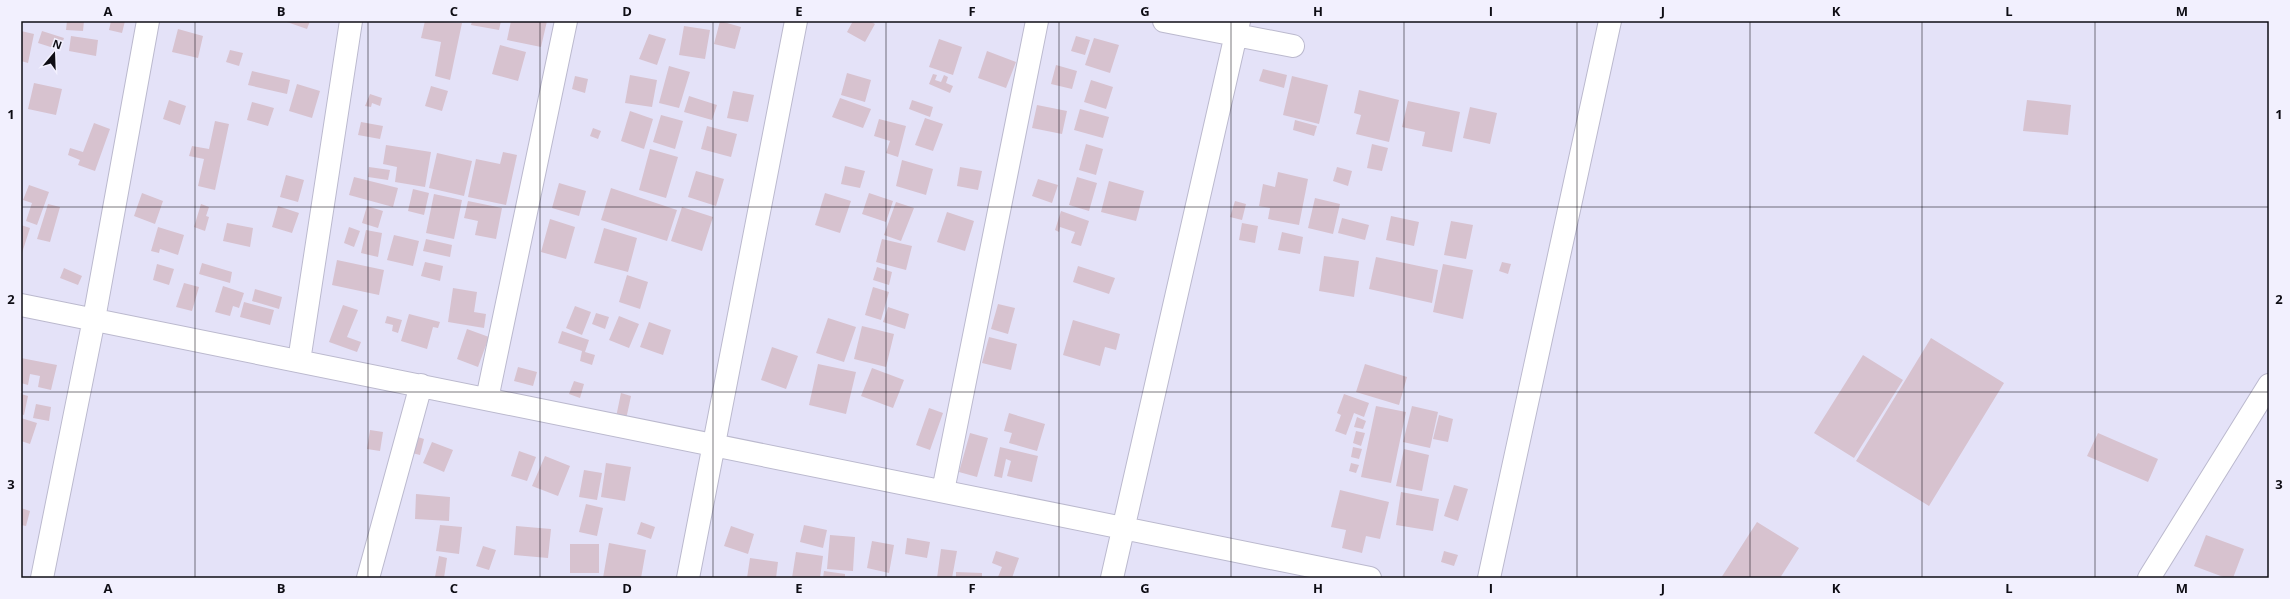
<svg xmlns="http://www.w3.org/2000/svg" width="2290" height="599" font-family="'Open Sans',sans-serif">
  <rect width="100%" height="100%" fill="#e4e2f8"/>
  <path fill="#d7c2cf" d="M67,21H84L83,31L66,30Z
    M111,21H125L122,33L109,30Z
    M284,21H310L307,29Z
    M425,21L462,23L450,80L435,76L441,42L421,38Z
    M472,21H501L499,30L471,25Z
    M511,21H547L541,47L507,40Z
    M720,21L741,27L735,49L714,44Z
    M853,21H870L875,24L865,42L847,32Z
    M684,26L710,30L705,59L679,55Z
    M178,29L203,36L198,58L172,52Z
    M21,31L34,34L28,63L21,61Z
    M42,31L64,38L60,50L38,43Z
    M649,34L666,39L657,65L639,59Z
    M71,36L98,40L96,56L69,51Z
    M1076,36L1090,40L1085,55L1071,51Z
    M1094,38L1119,45L1110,73L1085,65Z
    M939,39L962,47L953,75L929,67Z
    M500,45L526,52L518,81L492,74Z
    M230,50L243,53L239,66L226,62Z
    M987,51L1016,62L1006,88L978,78Z
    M1056,65L1077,71L1072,89L1051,84Z
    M669,66L690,72L679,108L659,103Z
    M1263,69L1287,75L1284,88L1259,81Z
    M252,71L290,80L287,94L248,85Z
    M847,73L871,80L865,102L841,95Z
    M933,74L937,75L935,80L941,82L944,75L948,77L946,83L953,86L950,93L929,84Z
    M630,75L657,80L652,107L625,103Z
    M575,76L588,79L585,93L572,89Z
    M1292,76L1328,85L1319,124L1283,115Z
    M1091,80L1113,87L1106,109L1084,102Z
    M34,83L62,89L56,115L28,109Z
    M297,84L320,91L312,118L289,111Z
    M431,86L448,91L442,111L425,106Z
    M1359,90L1399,100L1389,142L1356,134L1361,115L1354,113Z
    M733,91L754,95L748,122L727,118Z
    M370,94L382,98L380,106L372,103L371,107L365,106Z
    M689,96L717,105L712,120L684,112Z
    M840,98L871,109L863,128L832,117Z
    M169,100L186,106L180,125L163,119Z
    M912,100L933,107L930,117L909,109Z
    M2027,100L2071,105L2068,135L2023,131Z
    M1408,101L1460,112L1452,152L1422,146L1425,132L1402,127Z
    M252,102L274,108L268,126L247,120Z
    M1037,105L1067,111L1062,134L1032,128Z
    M1470,107L1497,113L1490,144L1463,138Z
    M1080,109L1109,117L1103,138L1074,130Z
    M630,111L653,119L644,149L621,141Z
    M661,115L683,121L675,149L653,142Z
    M925,118L943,124L933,151L915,145Z
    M879,119L906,126L898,157L886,153L890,141L874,136Z
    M1295,120L1317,126L1314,136L1293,130Z
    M215,121L229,124L215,190L198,186L204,159L189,156L192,146L209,149Z
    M361,122L383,126L380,139L358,135Z
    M94,123L110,129L95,171L78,165L80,160L68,155L70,148L83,152Z
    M707,126L737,134L731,157L701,149Z
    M593,128L601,131L598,139L590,136Z
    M1086,144L1103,149L1096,175L1079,170Z
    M1372,144L1388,148L1382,171L1367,168Z
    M386,145L431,152L425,187L395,182L397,167L383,164Z
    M650,149L678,157L666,198L639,190Z
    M503,152L517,155L506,205L468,197L476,159L500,164Z
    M437,153L472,161L464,196L429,188Z
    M902,160L933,169L926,195L896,186Z
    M845,166L865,171L860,188L841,184Z
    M369,167L390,170L388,180L368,177Z
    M960,167L982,171L978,190L957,186Z
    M1337,167L1352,171L1348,186L1333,181Z
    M696,171L724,179L716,206L688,197Z
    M1278,172L1308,179L1299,225L1268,219L1270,208L1259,206L1263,184L1275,187Z
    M286,175L304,180L298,202L280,197Z
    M354,177L398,188L393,207L349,195Z
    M1077,177L1097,183L1089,211L1069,205Z
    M1038,179L1058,185L1052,203L1032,196Z
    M1109,181L1144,191L1136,221L1101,212Z
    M559,183L586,191L579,216L552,208Z
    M29,185L49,192L37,225L26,221L32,203L23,200Z
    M611,188L677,210L667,241L601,220Z
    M413,189L429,193L424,215L408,211Z
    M142,193L163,201L155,224L134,216Z
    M825,193L851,201L840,233L815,225Z
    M869,193L893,201L886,222L862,214Z
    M434,194L462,200L454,239L426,233Z
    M1315,198L1340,204L1333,234L1308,228Z
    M468,201L502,208L496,239L475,235L478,221L464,218Z
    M1235,201L1246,204L1242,220L1230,217Z
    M896,202L914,208L901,241L884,235Z
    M48,204L60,207L50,242L37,239Z
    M201,204L209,207L206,216L209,217L205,231L194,227Z
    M278,206L299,213L292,233L272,227Z
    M367,206L383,211L378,228L362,223Z
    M682,207L713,217L702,251L671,241Z
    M1061,211L1089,221L1081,246L1071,243L1075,232L1060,227L1059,232L1055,230Z
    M947,212L974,221L965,251L937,242Z
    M1391,216L1419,222L1414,246L1386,240Z
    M1342,218L1369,225L1365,240L1338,233Z
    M550,219L575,227L566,259L541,252Z
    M1451,221L1473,225L1466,259L1444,255Z
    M227,223L253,228L250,247L223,241Z
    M1242,223L1258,226L1255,243L1239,240Z
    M21,225L30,228L21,256Z
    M158,227L184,235L178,255L160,249L159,253L151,251Z
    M349,227L360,231L354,247L344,243Z
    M604,228L637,238L628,272L594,263Z
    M366,230L382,233L378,257L361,253Z
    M1282,232L1303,237L1300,254L1278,250Z
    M394,235L419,241L413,266L387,260Z
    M426,239L452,245L450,257L423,251Z
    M882,239L912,246L906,270L876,262Z
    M1324,256L1359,261L1354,297L1319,291Z
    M1376,257L1438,270L1432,303L1369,289Z
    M337,260L384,270L379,295L332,285Z
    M425,262L443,266L440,281L421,276Z
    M1502,262L1511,264L1508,274L1499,271Z
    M202,263L232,272L230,283L199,274Z
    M157,264L174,269L169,285L153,280Z
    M1443,264L1473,270L1463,319L1433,312Z
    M1078,266L1115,278L1109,294L1073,282Z
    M877,267L892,272L889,285L873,280Z
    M64,268L82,276L78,285L60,278Z
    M627,275L648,282L640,309L619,302Z
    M184,283L199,287L192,311L176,307Z
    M223,286L244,293L239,308L233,306L230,316L215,312Z
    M873,287L889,292L881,320L865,315Z
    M453,288L477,292L474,312L486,314L484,328L448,322Z
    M255,289L282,297L279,309L252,301Z
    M244,302L274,310L270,325L240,317Z
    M998,304L1015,308L1008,334L991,329Z
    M343,305L358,310L347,337L361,342L357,352L329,342Z
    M575,306L591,312L582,335L566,328Z
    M888,307L909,314L905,329L883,322Z
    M596,313L609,317L605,329L592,324Z
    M409,314L440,322L438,328L433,327L427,349L401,341Z
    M387,316L402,320L398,333L392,331L393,325L385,323Z
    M619,316L639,324L629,348L609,340Z
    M828,318L856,327L844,362L816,353Z
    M1073,320L1120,334L1116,350L1105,347L1100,366L1063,355Z
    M649,322L671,330L663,355L640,347Z
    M862,326L894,334L886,367L854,359Z
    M467,329L489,337L478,367L457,359Z
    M562,331L589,340L585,352L595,355L592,365L580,361L582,351L558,343Z
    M989,337L1017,344L1011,370L982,363Z
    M1931,338L2004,383L1929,506L1856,461Z
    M772,347L798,356L786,389L761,380Z
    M1863,355L1903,380L1854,458L1814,433Z
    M21,358L57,365L51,390L38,387L40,376L30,374L28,385L21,383Z
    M818,364L856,372L846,414L809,405Z
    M1365,364L1407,377L1399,405L1356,392Z
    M518,367L537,372L533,386L514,381Z
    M872,368L904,380L893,408L861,396Z
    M574,381L584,384L580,398L569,394Z
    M621,393L631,396L625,424L615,422Z
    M21,394L28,396L24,415L21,414Z
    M1344,394L1369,403L1364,417L1354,413L1346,435L1335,431L1341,415L1337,413Z
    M36,404L51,407L49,421L33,418Z
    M1376,406L1406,412L1391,483L1361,477Z
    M1412,406L1438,412L1430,448L1403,442Z
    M929,408L943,413L930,450L916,445Z
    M1009,413L1045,424L1037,451L1009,443L1012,433L1004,431Z
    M1439,415L1453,419L1448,442L1433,439Z
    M1357,417L1366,421L1363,429L1354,427Z
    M21,418L37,423L30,444L21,441Z
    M370,430L383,432L380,451L367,449Z
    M1356,431L1365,433L1361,446L1353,443Z
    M970,433L988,438L977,477L959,472Z
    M2098,433L2158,459L2148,482L2087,456Z
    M412,435L424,439L420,455L408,452Z
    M432,442L453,450L444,472L423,463Z
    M1000,447L1038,456L1032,482L1007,476L1011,461L1006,459L1002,478L994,476Z
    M1353,447L1362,449L1359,459L1351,457Z
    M1404,449L1429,455L1422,491L1396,486Z
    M519,451L536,457L527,481L511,476Z
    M545,456L570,466L558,496L532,486Z
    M606,463L631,467L625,501L601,497Z
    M1351,463L1359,465L1356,473L1349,471Z
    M584,470L602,473L597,500L579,497Z
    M1454,485L1468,489L1458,521L1444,516Z
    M1340,490L1389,502L1380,539L1366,536L1362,553L1342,548L1346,530L1331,527Z
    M1401,492L1439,499L1433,531L1396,525Z
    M416,494L450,497L449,521L415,519Z
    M586,504L603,508L597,536L579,532Z
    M21,508L30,511L26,526L21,525Z
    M641,522L655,527L651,539L637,534Z
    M1757,522L1799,548L1780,578H1721Z
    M440,525L462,527L459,554L436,551Z
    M804,525L827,530L823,548L800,542Z
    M516,526L551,529L548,558L514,555Z
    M731,526L754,534L748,554L724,546Z
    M830,535L855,537L853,571L827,569Z
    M2206,535L2244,549L2233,578H2226L2194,566Z
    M907,538L930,542L927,558L905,554Z
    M872,541L894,545L889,573L867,568Z
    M609,543L646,550L641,578H603Z
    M570,544H599V573H570Z
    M483,546L496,550L489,570L476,566Z
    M941,549L957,551L952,578H937Z
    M996,551L1019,558L1012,578L998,577L1002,567L992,563Z
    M1444,551L1458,555L1454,566L1441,562Z
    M796,552L823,556L820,578H792Z
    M439,556L447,558L444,578L435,577Z
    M750,558L778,562L776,578H747Z
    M824,571L845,574V578H823Z
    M956,572L982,573V578H956Z"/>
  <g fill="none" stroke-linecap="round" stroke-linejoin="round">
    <g stroke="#bbb9ce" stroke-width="24">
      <path id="minor" d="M1164,21L1293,46
        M21,305L1370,578
        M299,361L351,21
        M487,399L566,21
        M943,491L1037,21
        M42,578L94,319L148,21
        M368,578L421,385
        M688,578L796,21
        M1112,578L1239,21
        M1489,578L1610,21
        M2149,578L2269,385"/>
    </g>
    <use href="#minor" stroke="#fff" stroke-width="22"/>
  </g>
  <path fill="none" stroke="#0e0d14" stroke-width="1" stroke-opacity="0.55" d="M195,21V578M368,21V578M540,21V578M713,21V578M886,21V578M1059,21V578M1231,21V578M1404,21V578M1577,21V578M1750,21V578M1922,21V578M2095,21V578M21,207H2269M21,392H2269"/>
  <rect width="2290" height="599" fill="none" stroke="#f2f0fe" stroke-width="44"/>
  <g transform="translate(54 54) rotate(19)" stroke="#f2f0fe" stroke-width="3" paint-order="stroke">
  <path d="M0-3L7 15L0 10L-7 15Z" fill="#0e0d14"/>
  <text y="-6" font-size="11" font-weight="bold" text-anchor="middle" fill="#0e0d14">N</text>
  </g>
  <rect x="22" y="22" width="2246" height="555" fill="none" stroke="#0e0d14" stroke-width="1.5"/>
  <g font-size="13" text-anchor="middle" font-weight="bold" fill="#0e0d14">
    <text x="108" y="16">A</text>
    <text x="281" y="16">B</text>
    <text x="454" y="16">C</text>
    <text x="627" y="16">D</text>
    <text x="799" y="16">E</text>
    <text x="972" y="16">F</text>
    <text x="1145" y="16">G</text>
    <text x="1318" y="16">H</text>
    <text x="1491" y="16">I</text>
    <text x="1663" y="16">J</text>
    <text x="1836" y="16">K</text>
    <text x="2009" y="16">L</text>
    <text x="2182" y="16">M</text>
    <text x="11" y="119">1</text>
    <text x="2279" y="119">1</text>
    <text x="11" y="304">2</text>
    <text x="2279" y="304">2</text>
    <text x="11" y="489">3</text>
    <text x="2279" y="489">3</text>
    <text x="108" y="593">A</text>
    <text x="281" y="593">B</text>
    <text x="454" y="593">C</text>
    <text x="627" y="593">D</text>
    <text x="799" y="593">E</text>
    <text x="972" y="593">F</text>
    <text x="1145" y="593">G</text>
    <text x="1318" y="593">H</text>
    <text x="1491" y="593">I</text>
    <text x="1663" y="593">J</text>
    <text x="1836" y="593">K</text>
    <text x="2009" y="593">L</text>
    <text x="2182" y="593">M</text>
  </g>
</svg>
